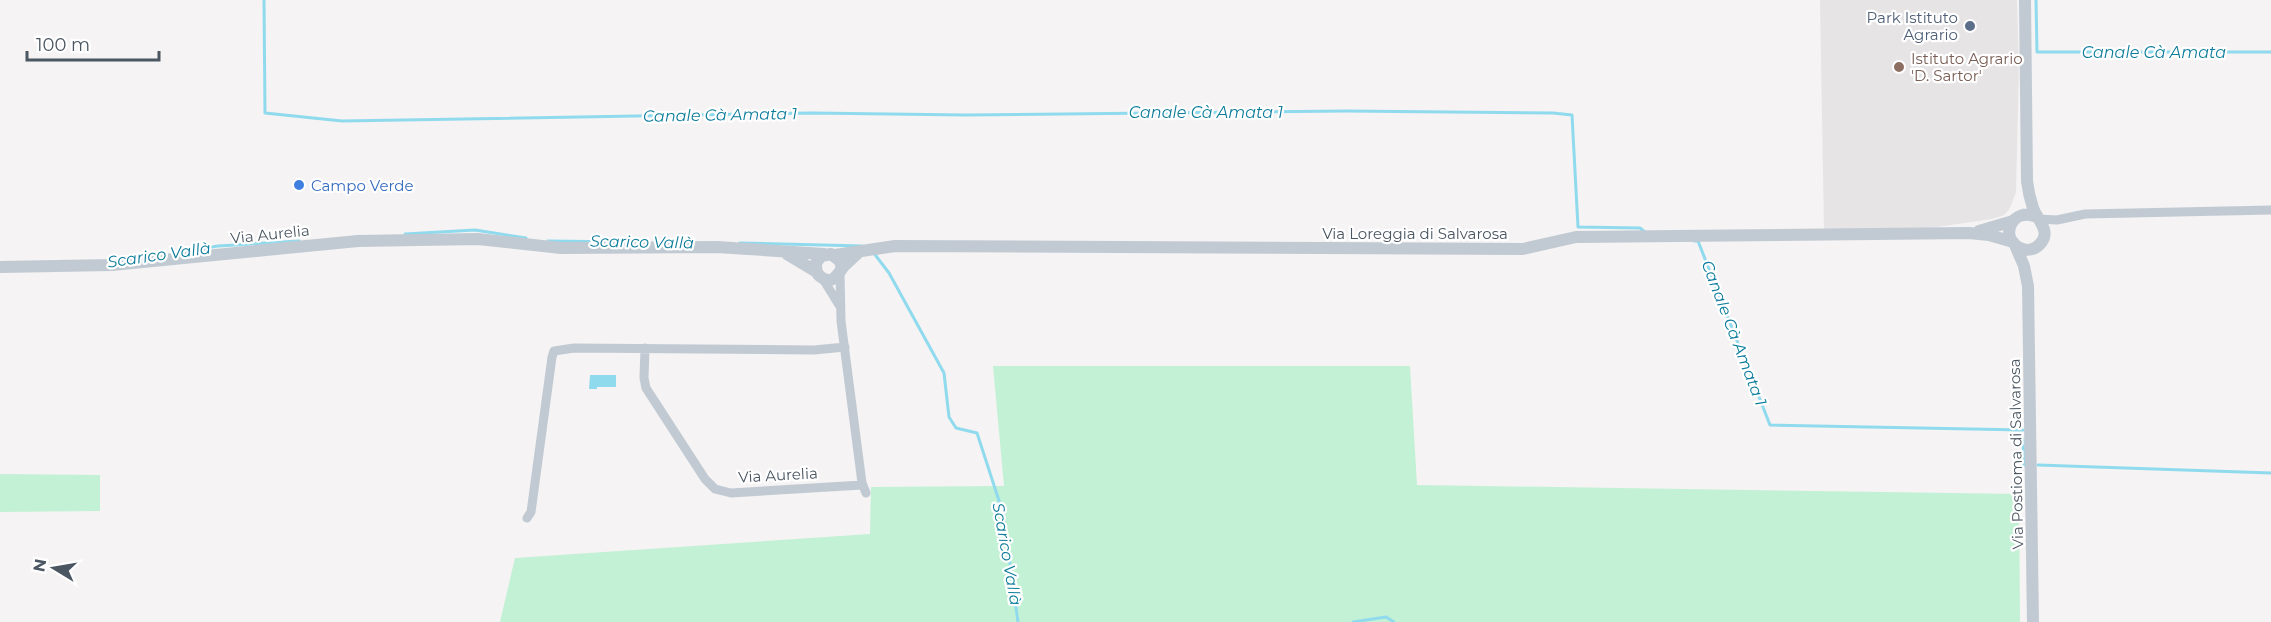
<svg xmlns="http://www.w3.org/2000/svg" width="2271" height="622" font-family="Montserrat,sans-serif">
  <rect width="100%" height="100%" fill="#f5f3f3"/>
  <path fill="#e6e4e5" d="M1820,0H2017L2019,66L2016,192L2009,210L2004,215L1992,219L1903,232L1824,230Z"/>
  <path fill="#c3f1d5" d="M993,366H1410L1417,485L2019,494L2020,622H500L515,558L870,534L871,487L1004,486Z
    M0,474L100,475V511L0,512Z"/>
  <path fill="#90daee" d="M590,375H616V387H597V389H589Z"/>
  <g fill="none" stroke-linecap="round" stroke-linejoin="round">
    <path stroke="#90daee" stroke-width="3" d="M264,0L265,113L342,121L812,113L966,115L1346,111L1553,113L1572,115L1578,227L1640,228L1646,233
      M2036,0L2037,52H2271
      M405,234L475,230L526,238
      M548,241L628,242
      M1694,241H1698L1770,425L2023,430
      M740,243L862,246
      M181,252L218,246L299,241
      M873,252L889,273L944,373L949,417L956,428L977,433L1003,513L1018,622
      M2023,439L2024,465
      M2038,465L2271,473
      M1353,622L1386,617L1394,622"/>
    <path stroke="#c1cad2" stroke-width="9" d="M2038,219L2057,220L2085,214L2271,210
      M840,273L841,321L862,483L866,493
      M823,279L839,305
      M645,348L644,378L646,388L705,479L715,489L731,493L862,485
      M527,518L531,512L552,357L554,351L574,348L814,350L845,347"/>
    <path stroke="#c1cad2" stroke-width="12" d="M2025,0L2027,181C2028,190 2030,199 2033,208C2037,220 2053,232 2039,245C2026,257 2005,244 2010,227C2014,215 2026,212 2037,217
      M1979,231L2013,221
      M2015,245L2024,266L2028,286L2033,622
      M787,254L817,272
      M835,255L895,246L1523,249L1576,237L1969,233L1989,235L2013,242
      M0,267L112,265L358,241L478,239L561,248L717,247L824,254
      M842,269L840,261L831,254L821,256L816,263C816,269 816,274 821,277C833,286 838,273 844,266C849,261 854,257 859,252"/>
  </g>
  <circle fill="#5c6f8a" stroke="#fff" stroke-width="2" cx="1970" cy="26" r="6"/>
  <circle fill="#8d6e63" stroke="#fff" stroke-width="2" cx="1899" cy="67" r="6"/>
  <circle fill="#3f7fe0" stroke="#fff" stroke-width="2" cx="299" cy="185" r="6"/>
  <g text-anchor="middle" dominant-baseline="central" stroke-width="4.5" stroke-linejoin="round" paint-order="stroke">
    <g font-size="15" fill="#4e5e75" stroke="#fff" text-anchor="end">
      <text x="1958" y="17">Park Istituto<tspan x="1958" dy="17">Agrario</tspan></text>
    </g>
    <g font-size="15" fill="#785e54" stroke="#fff" text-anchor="start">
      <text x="1911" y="58">Istituto Agrario<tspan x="1911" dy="17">'D. Sartor'</tspan></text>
    </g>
    <g font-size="15" fill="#366cbe" stroke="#fff" text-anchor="start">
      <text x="311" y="185">Campo Verde</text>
    </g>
    <g font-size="15" fill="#4a5661" stroke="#fff">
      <text x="1415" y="233">Via Loreggia di Salvarosa</text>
      <text transform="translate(270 234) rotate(-6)">Via Aurelia</text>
      <text transform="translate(2016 454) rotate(-91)">Via Postioma di Salvarosa</text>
      <text transform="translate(778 475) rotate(-3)">Via Aurelia</text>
    </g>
    <g font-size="16" font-style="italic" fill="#0c7c9b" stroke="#fff">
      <text x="2154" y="52">Canale Cà Amata</text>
      <text x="1206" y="112">Canale Cà Amata 1</text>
      <text transform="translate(720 115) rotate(-1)">Canale Cà Amata 1</text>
      <text transform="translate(642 242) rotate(1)">Scarico Vallà</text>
      <text transform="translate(159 255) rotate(-8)">Scarico Vallà</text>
      <text transform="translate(1734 333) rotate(69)">Canale Cà Amata 1</text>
      <text transform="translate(1007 554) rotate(80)">Scarico Vallà</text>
    </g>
  </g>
  <g transform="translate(54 568) rotate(281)" stroke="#ffffff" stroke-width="4.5" paint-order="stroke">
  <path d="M0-4.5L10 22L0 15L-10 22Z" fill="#4a5661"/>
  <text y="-9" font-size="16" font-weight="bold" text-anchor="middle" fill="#4a5661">N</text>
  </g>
  <path d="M27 51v9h132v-9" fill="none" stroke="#4a5661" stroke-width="3"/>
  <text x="36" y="51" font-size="18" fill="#4a5661" stroke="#ffffff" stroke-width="4.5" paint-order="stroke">100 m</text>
</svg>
